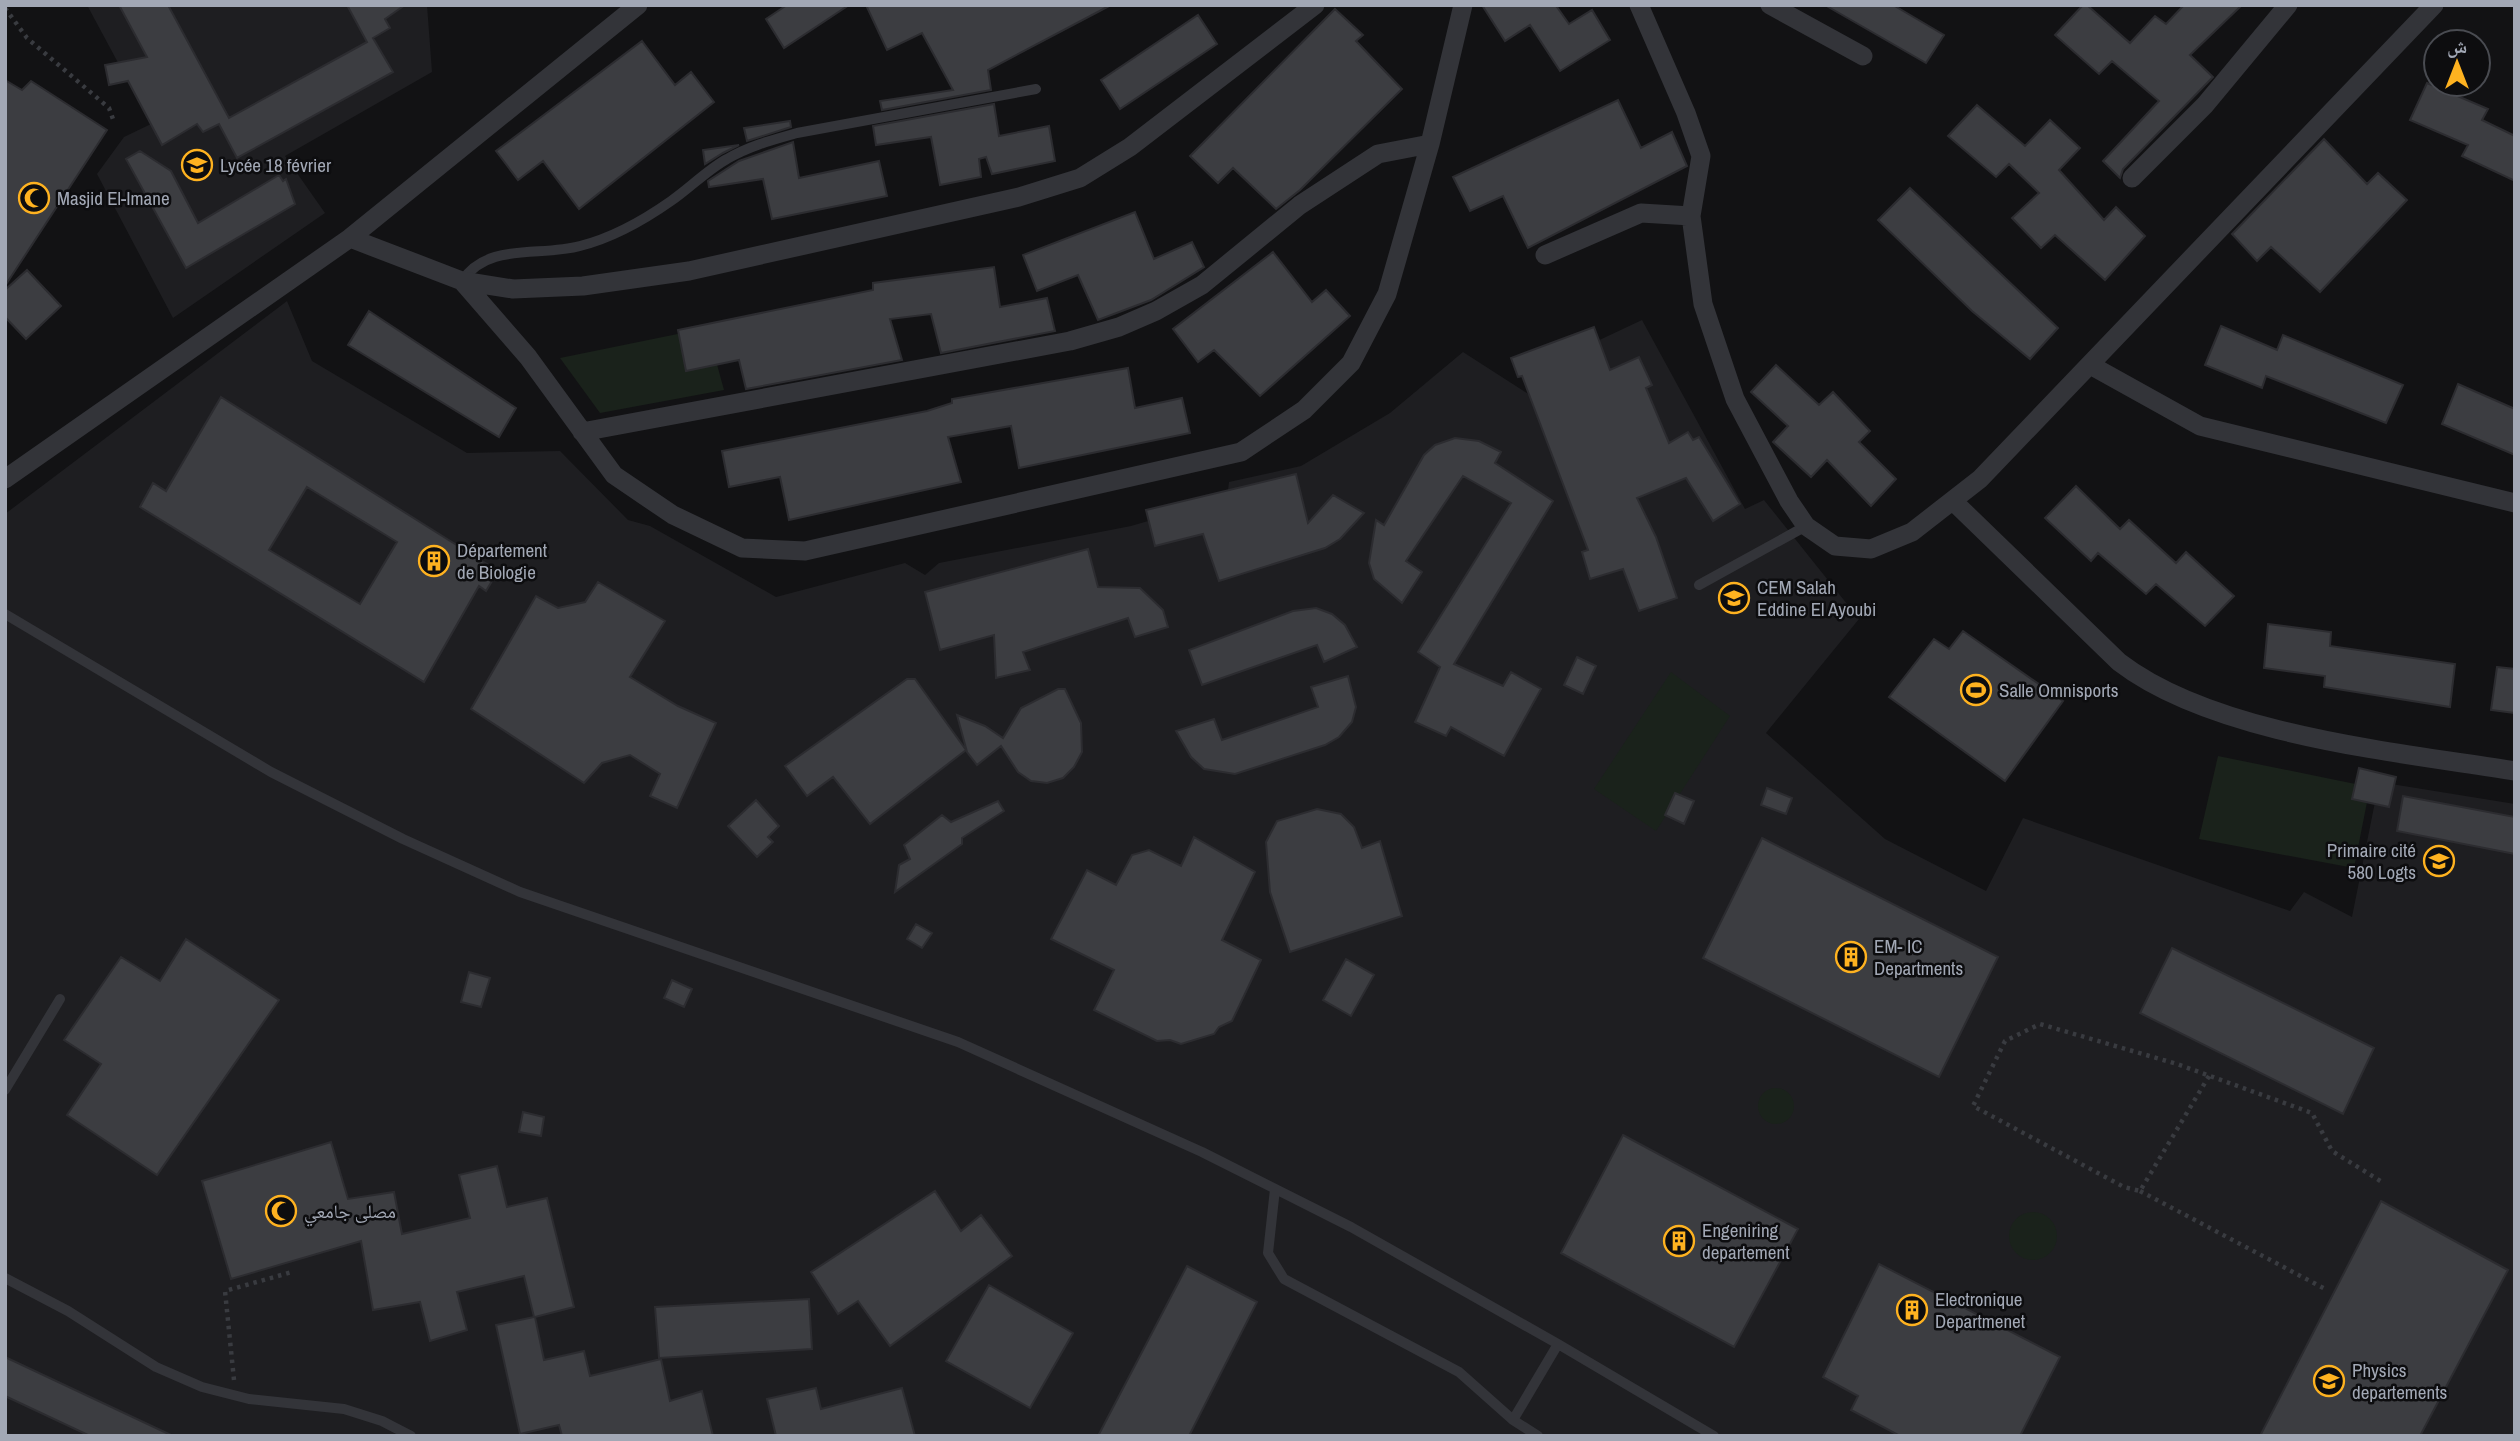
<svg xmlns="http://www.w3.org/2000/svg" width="2520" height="1441" font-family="'Archivo Narrow','Noto Naskh Arabic',sans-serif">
  <rect width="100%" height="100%" fill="#121214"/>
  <path fill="#1e1e21" d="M87,5H427L432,72L285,156L325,213L173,318L97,174L124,137L151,124Z
    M287,301L312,361L467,453L560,451L628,520L650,526L776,597L905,563L925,575L939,563L1131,526L1227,498L1229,482L1301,466L1390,413L1463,352L1530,395L1523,376L1642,320L1745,509L1764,500L1859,619L1766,733L1885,839L1986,891L2023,818L2290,911L2304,892L2352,917L2379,782L2515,804V1436H5V514Z"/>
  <path fill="#1a221b" d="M707,328L724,390L600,413L560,358Z
    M1671,672L1730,716L1656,831L1594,789Z
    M2218,756L2370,787L2354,868L2199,839Z
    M1758 1106a18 18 0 1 1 36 0a18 18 0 1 1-36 0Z
    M2009 1236a24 24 0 1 1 48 0a24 24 0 1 1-48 0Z"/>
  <path fill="#3c3d41" stroke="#2c2c30" stroke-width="2" fill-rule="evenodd" d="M119,5H168L229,118L367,42L347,5H405L385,19L390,28L373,38L393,72L237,158L219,124L203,132L197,124L162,145L128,81L109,85L105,65L147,57Z
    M787,5H849L784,48L766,19Z
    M866,5H1111L988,70L991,90L882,110L880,101L953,90L922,33L887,50Z
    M1482,5H1560L1557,7L1569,24L1592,10L1610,40L1560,71L1530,25L1505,41Z
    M1825,5H1893L1944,35L1926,63Z
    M2083,5H2087L2130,43L2155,16L2166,24L2184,5H2242L2190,55L2213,77L2123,169L2120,178L2103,161L2159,101L2112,61L2099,74L2055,35Z
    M1335,9L1363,35L1356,41L1402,89L1300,190L1276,209L1233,168L1218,183L1190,156Z
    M1198,15L1217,44L1120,109L1101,80Z
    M642,41L675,85L691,72L714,102L579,209L543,161L518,180L496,151Z
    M5,80L22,90L31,81L107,130L5,286Z
    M2427,83L2488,109L2482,120L2515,136V181L2462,156L2468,145L2410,120Z
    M1618,100L1641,148L1672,132L1687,166L1528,248L1503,196L1470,211L1453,177Z
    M994,104L999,136L1049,126L1055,161L992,174L986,157L979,159L981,177L940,185L931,137L876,145L873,126Z
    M1977,105L2025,146L2050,120L2080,148L2059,170L2104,220L2116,207L2145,236L2105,280L2055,235L2041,248L2012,218L2039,193L2009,164L1996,177L1948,136Z
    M790,121L791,127L747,141L744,128Z
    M2324,139L2367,184L2378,173L2407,200L2320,292L2271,247L2257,261L2232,234Z
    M793,142L799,178L879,161L887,196L772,219L763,179L709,187L708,181L739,161Z
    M739,145L723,153L705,164L703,150Z
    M140,151L171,171L198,223L279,175L283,181L286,179L295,204L186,268L126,159Z
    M1910,188L2058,328L2030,359L1972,311L1878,220Z
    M1135,212L1154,259L1192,242L1204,267L1151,300L1098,320L1078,275L1037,291L1023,255Z
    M1273,252L1312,302L1326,290L1350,316L1260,396L1214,350L1198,362L1173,329Z
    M994,267L1000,307L1047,298L1055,331L941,353L931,314L890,319L902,360L746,389L739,360L686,371L678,330L873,290V283Z
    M27,270L61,306L26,339L5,317V290Z
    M369,311L516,408L499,437L348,345Z
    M2221,326L2277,350L2283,335L2403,385L2386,423L2266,376L2262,388L2205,365Z
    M1594,327L1610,370L1639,357L1652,385L1646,388L1669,443L1688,432L1693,440L1699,437L1740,504L1713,521L1686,478L1637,498L1656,537L1677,598L1639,611L1623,569L1590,579L1582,552L1588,550L1522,376L1518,377L1511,358Z
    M1776,365L1819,405L1833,392L1870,431L1859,442L1896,479L1871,506L1827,460L1811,477L1773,442L1788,426L1751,392Z
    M1128,368L1135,408L1182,398L1190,433L1019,468L1011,426L948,437L961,482L789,520L780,477L729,487L722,451L927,411L952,403V399Z
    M2458,384L2515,409V455L2442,424Z
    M221,397L498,571L486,591L479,586L424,682L140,507L153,483L166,491ZM307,487L397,542L360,604L269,550Z
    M1455,438L1479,441L1501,452L1495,463L1553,501L1454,664L1503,686L1511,672L1541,689L1504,756L1451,727L1446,736L1415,722L1440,667L1418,652L1511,503L1463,476L1406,561L1422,572L1402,603L1374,579L1369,563L1376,520L1384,525L1424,455L1435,445Z
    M1296,474L1308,523L1333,495L1364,513L1340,539L1325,548L1219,581L1203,534L1155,546L1146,510Z
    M2076,486L2120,529L2129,520L2176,563L2186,552L2234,596L2205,626L2156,584L2146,594L2098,553L2091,561L2045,518Z
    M1088,549L1098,587L1140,588L1163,610L1168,627L1135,637L1128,618L1023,652L1030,670L996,678L994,635L940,650L925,592Z
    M598,582L665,621L630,677L678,706L716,723L677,808L650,796L660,774L630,755L602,763L584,783L471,709L536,596L558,608L585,602Z
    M1316,608L1332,614L1345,625L1357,647L1324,662L1317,645L1202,685L1189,650L1293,611Z
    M2268,624L2331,632L2330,646L2455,664L2450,707L2324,687L2325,676L2264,668Z
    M1963,631L2063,701L2005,781L1889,697L1934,639L1949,649Z
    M1577,657L1596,666L1583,694L1564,685Z
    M2497,667L2515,669V713L2491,710Z
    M1348,676L1356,707L1352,722L1339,737L1325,745L1235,774L1204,769L1191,757L1176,731L1214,719L1222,740L1318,707L1311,687Z
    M907,679H915L966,750L870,824L833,777L807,796L785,766Z
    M1058,689H1065L1081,723L1082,752L1074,767L1063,778L1047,783L1031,781L1018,772L1001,746L977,765L967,752L957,715L985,726L1003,738L1021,708Z
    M2359,768L2396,777L2389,807L2352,799Z
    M1767,788L1792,798L1786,814L1761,805Z
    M1675,793L1694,801L1684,824L1665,815Z
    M2403,796L2515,817V854L2397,831Z
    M756,800L779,826L768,837L773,842L757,857L728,826Z
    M998,801L1004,811L962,838V844L895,892L899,865L910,859L904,845L942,815L951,822Z
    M1317,809L1341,814L1354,827L1362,848L1380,841L1402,916L1290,952L1270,892L1266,842L1277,821Z
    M1194,837L1255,872L1222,940L1261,960L1232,1021L1219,1027L1214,1034L1181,1044L1170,1040L1157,1041L1094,1010L1114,970L1051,939L1087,870L1116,885L1132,855L1149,850L1181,866Z
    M1762,838L1998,957L1939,1077L1703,958Z
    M916,924L932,933L922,948L907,939Z
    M186,939L279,1000L157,1175L67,1115L101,1064L64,1040L121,957L160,981Z
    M2172,948L2374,1048L2343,1114L2140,1013Z
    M1346,959L1374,975L1351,1016L1323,1000Z
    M469,972L490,978L481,1007L461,1002Z
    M672,980L692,989L684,1007L664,998Z
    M523,1112L544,1117L541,1136L519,1132Z
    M1623,1135L1798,1229L1734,1347L1561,1253Z
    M331,1142L348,1199L394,1192L402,1234L470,1218L459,1175L497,1166L507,1207L547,1198L574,1307L535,1317L544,1360L584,1351L590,1376L661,1359L670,1401L702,1391L713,1436H562L559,1425L520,1434L496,1325L534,1317L524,1276L457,1292L467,1330L430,1341L420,1302L373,1310L361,1241L231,1279L202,1181Z
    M935,1191L961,1231L981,1215L1012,1256L890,1346L858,1301L838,1314L811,1272Z
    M2381,1201L2508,1270L2420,1436H2260Z
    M1879,1264L2060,1357L2020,1436H1900L1851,1410L1858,1396L1823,1377Z
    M1187,1266L1257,1302L1189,1436H1098Z
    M989,1285L1073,1333L1030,1408L946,1361Z
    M809,1299L812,1349L659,1358L655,1307Z
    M5,1357L173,1436H90L5,1396Z
    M816,1388L821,1409L902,1388L915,1436H776L767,1399Z"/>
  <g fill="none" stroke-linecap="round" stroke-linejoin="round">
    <path stroke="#393b40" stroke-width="4.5" stroke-dasharray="3.5 5" stroke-linecap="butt" d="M5,8L27,38L109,108L114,122
      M2209,1076L2140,1191L2124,1187L1973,1106L2005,1041L2040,1024L2177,1064L2312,1113L2332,1151L2382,1182
      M2140,1191L2327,1290
      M234,1380L225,1291L292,1272"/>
    <path stroke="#333439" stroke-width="10" d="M462,281C487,242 540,257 580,246C612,238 644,220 671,201C690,188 707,170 727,159C749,146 772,140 797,133L1036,89
      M1699,585L1806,526
      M5,614L271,772L403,839L520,892L958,1042L1202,1152L1351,1227L1558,1344L1714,1436
      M5,1090L60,999
      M1275,1189L1268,1253L1284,1279L1459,1372L1513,1420L1538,1436
      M5,1278L68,1311L156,1367L202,1387L249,1399L344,1409L382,1421L411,1436
      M1513,1420L1558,1344"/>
    <path stroke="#333439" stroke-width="19" d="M1639,5L1686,113L1701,156L1691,216L1703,304L1735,399L1789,501L1806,526L1835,546L1871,549L1912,532L1980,479L2434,5
      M1770,5L1863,56
      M2132,178L2205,105L2288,5
      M350,238L462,281L513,289L583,286L689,271L1019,197L1080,178L1130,147L1315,5
      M1545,255L1641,213L1691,216
      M462,281L528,357L614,475L673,515L742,548L805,551L1241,452L1304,410L1351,363L1387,294L1430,144L1463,5
      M2092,366L2200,426L2515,503
      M582,432L1070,341L1119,327L1156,311L1202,285L1300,205L1378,154L1430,144
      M5,479L350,238L638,5
      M1954,502L2119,662C2214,735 2397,752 2515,771"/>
  </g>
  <defs>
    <g id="school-ring" transform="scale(1.575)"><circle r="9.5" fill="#0d0d0f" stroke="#feb220" stroke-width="1.5"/><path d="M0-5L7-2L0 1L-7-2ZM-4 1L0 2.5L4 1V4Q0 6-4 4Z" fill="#feb220"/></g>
    <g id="mosque-ring" transform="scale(1.575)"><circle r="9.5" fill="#0d0d0f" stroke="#feb220" stroke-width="1.5"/><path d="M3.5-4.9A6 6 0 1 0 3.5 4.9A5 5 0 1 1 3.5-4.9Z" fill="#feb220"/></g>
    <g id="building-ring" transform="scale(1.575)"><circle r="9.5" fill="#0d0d0f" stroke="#feb220" stroke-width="1.5"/><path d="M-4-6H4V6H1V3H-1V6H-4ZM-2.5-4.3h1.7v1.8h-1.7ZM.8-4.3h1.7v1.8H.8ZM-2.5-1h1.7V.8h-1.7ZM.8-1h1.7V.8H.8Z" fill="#feb220"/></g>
    <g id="stadium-ring" transform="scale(1.575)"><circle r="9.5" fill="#0d0d0f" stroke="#feb220" stroke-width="1.5"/><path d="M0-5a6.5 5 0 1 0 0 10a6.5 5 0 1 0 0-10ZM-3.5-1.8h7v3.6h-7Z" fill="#feb220"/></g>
    <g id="university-ring" transform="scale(1.575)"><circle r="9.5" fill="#0d0d0f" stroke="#feb220" stroke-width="1.5"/><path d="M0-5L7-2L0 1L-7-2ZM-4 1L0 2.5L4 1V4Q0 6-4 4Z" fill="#feb220"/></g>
  </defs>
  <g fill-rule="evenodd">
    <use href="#school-ring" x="197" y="165"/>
    <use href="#mosque-ring" x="34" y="198"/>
    <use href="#building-ring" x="434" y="561"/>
    <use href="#school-ring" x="1734" y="598"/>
    <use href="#stadium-ring" x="1976" y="690"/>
    <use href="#school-ring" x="2439" y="861"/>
    <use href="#building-ring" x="1851" y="957"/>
    <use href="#mosque-ring" x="281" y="1211"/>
    <use href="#building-ring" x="1679" y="1241"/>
    <use href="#building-ring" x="1912" y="1310"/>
    <use href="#university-ring" x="2329" y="1381"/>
  </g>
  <g text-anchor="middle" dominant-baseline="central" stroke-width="5" stroke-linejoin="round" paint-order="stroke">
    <g font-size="19" fill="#a2a8b5" stroke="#0d0d0f" text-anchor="start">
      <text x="220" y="165">Lycée 18 février</text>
      <text x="57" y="198">Masjid El-Imane</text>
      <text x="457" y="550">Département<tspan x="457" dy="22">de Biologie</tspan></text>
      <text x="1757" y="587">CEM Salah<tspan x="1757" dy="22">Eddine El Ayoubi</tspan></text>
      <text x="1999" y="690">Salle Omnisports</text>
      <text x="2416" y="850" text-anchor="end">Primaire cité<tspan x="2416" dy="22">580 Logts</tspan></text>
      <text x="1874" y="946">EM- IC<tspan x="1874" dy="22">Departments</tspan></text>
      <text x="304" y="1211">مصلى جامعي</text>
      <text x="1702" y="1230">Engeniring<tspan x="1702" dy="22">departement</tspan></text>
      <text x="1935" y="1299">Electronique<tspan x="1935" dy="22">Departmenet</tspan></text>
      <text x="2352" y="1370">Physics<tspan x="2352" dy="22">departements</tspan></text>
    </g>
  </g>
  <rect width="2520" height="1441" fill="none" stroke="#a2a8b5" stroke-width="14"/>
  <g transform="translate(2457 63)"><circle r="33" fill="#0d0d0f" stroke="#494b51" stroke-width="2"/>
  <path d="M0-5L12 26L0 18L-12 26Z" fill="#feb220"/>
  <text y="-10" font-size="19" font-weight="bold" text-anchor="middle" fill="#a2a8b5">ش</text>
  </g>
</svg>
